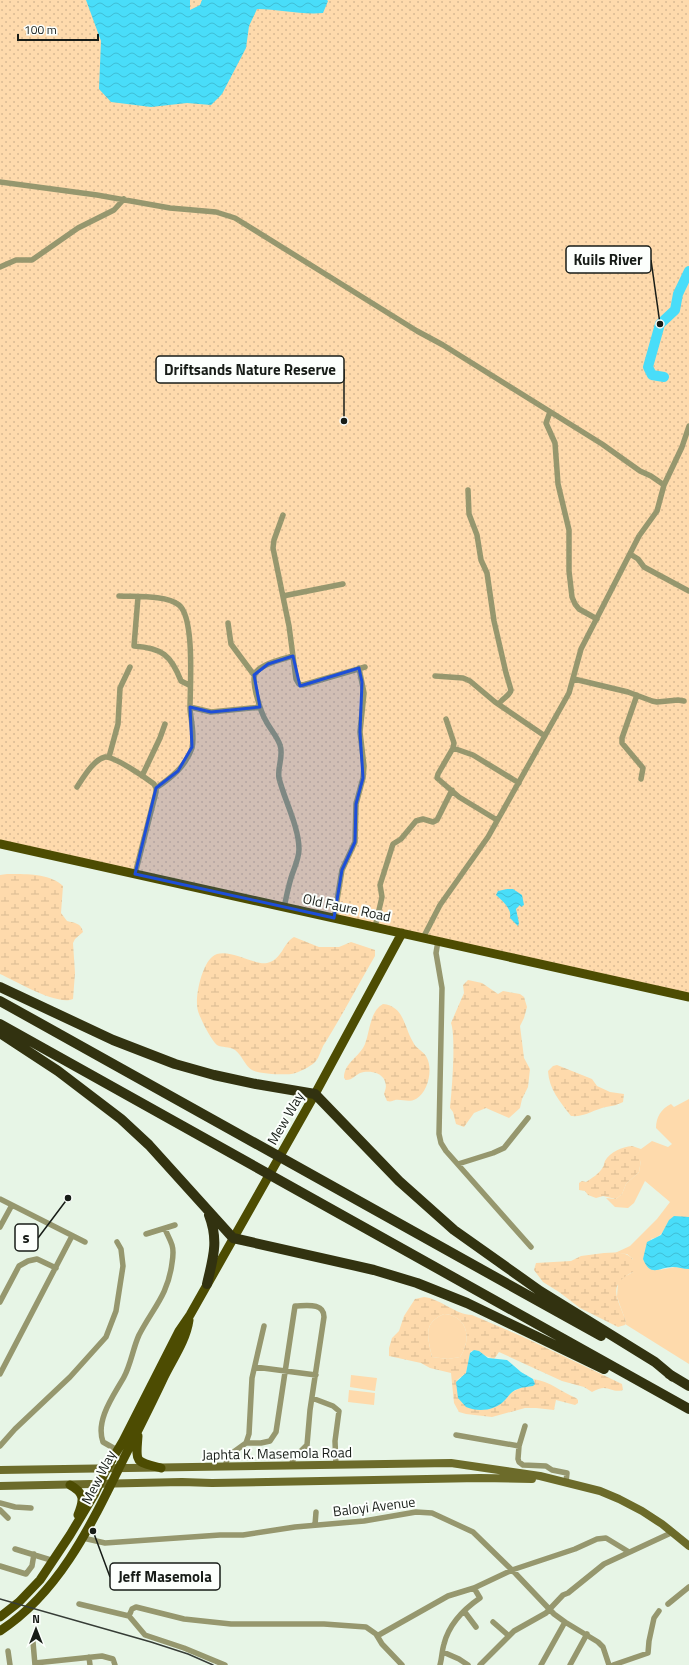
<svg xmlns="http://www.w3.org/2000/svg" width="689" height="1665" font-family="'Titillium Web',sans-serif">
  <defs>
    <pattern id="wetland-marsh" width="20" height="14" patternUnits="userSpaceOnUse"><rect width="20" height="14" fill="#fedaac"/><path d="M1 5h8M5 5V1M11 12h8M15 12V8" fill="none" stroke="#d9ba93"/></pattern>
    <pattern id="park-dots" width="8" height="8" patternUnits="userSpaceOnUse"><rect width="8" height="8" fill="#fedaac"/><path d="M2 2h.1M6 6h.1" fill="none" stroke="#d9ba93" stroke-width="1.8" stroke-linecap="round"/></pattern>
    <pattern id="water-waves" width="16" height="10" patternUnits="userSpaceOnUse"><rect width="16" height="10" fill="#49ddf9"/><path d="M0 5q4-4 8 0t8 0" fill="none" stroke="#3fbdd5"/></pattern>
  </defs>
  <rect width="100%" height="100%" fill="#e7f5e6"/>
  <path fill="#fedaac" d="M689,1099V1217H685L670,1220C665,1229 662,1237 651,1239L659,1270L675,1267L689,1269V1364L625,1324L626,1322L617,1297L618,1282L624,1277L633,1272V1259L627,1254L615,1253L630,1246L657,1219L670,1202L645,1181L634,1203L628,1208L615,1207L606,1198L616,1199L622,1194L626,1184L639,1172L641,1160V1149L652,1141L668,1147L672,1144L656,1128C656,1117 661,1109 671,1104L674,1107Z
    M444,1314C468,1316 472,1339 460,1357L448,1359L432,1357C428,1338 422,1323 444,1314Z
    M351,1375L377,1378L375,1391L350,1387Z
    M349,1390L375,1393L374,1405L348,1402Z"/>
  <path fill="url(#wetland-marsh)" fill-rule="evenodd" d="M7,874C24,874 50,873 63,886L61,913L67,921C75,923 81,923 83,932L75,939L73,943L75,973L73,999C57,1006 16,981 0,974V875Z
    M294,937L319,947H339L351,942L375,950V956C358,985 343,1014 325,1043C321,1048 320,1057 315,1062C310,1067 298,1073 291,1074C284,1075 258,1074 252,1070C245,1066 242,1055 235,1050C229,1046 222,1048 217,1045C211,1040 200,1018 198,1011C194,998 202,965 212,957C225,945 254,966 267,963C282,960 283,943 294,937Z
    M468,980L482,983L498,994L503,991L520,994L524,997L527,1007L524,1018L520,1026L524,1058L530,1069L528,1087L522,1099L520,1108L509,1118L486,1108L474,1113L464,1127L456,1124L453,1112L450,1108C452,1091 456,1036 451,1023L464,993L463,985Z
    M383,1004C404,1006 404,1027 413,1042C416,1049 424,1051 427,1058C433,1070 428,1092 416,1099C409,1103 402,1099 395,1100C392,1101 391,1102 387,1101L384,1094C386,1088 387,1086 384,1079C380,1072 368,1070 360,1073C355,1075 353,1080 346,1080L344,1078C344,1062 360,1057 365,1044C370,1031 370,1011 383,1004Z
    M557,1065L592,1079L597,1086L610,1092L624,1094L623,1102C616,1106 609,1106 602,1108C589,1112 584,1117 571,1116C560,1102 549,1089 548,1071L553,1066Z
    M632,1146L641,1149V1160L639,1172L626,1184L622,1194L616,1199L603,1196L596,1198L588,1195L585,1191L579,1190V1183L582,1181L586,1182C592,1178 599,1174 603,1167C604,1166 604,1163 605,1161C610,1152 622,1147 632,1146Z
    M604,1253C616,1252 628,1251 635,1262L633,1272C605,1286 619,1299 626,1322L625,1325L618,1327L580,1308L559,1292L543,1282L534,1270L536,1263L571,1261L581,1256Z
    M424,1297C441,1299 456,1315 472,1315L521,1336L622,1384L623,1390C611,1394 608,1382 592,1392L584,1387L562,1381L499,1352L494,1359L486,1356L481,1353L471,1351L466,1373L457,1380L503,1402L510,1393L535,1381L533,1379C550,1381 561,1392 576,1398L578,1400V1403L575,1405L556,1400L554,1410L536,1408H525L492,1417L466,1414L459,1412L454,1403L451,1373L430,1368L421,1363L389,1356V1348L392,1338L399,1331L404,1316L415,1299ZM444,1314C468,1316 472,1339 460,1357L448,1359L432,1357C428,1338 422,1323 444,1314Z"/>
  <path fill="url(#park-dots)" d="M0,0H689V996L0,842Z"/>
  <path fill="url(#water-waves)" d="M86,0H190V10L200,5L202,0H327L328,1L323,13C301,15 279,9 257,9L249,26L246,48L222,94L211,105L187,103L151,107L111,102L99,89L101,41Z
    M507,889H513L522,895L524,905L521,907L520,905L516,909L519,923L518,926L510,918C512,908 502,901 496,895L498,891Z
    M674,1216L689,1217V1269C683,1269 678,1267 673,1267C659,1267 651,1278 643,1259L647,1242L661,1235L669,1220Z
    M474,1350L479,1351L488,1358L507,1360L521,1372L533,1379L535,1384L533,1386C528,1387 522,1387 518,1389C511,1391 509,1396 504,1401C494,1411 478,1412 466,1407L458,1398L456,1382L466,1373L470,1353Z"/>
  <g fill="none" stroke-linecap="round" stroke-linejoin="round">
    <path stroke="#49ddf9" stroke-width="10" d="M664,377L652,375L648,367L660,324L675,310L678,294L689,271"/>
    <path stroke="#96976e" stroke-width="5.5" d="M0,182L97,195L170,208L216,212L235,218L417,331L443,345L602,444L640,471L651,476L664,485
      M0,267L16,260H32L78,228L114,210L124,199
      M550,412L546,423L555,443L558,484L569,530V571L572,597L575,604L579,609L597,619
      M468,490L469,514L477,535L481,560L487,573L494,621L506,673L511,690C510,696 502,698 499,704
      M283,515L274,540L273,548L289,626L296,679L299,684L303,685L365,667
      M630,554L638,559L644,567L689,591
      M119,596C136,597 166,595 179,605C195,618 190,687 190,709C191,721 195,736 192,748C186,766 171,778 156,788
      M283,596L343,584
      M138,597L134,646C162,648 171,655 181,681L189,685
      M228,623L231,644L254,675
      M435,676L463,678L470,681L495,702L545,736
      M574,679L628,692L652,701L657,702L678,700L684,701
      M637,695L622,738V743L643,768L641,779
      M190,707L211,712L260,707
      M446,719L454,743L453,748L438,774L437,778L459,797L497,820
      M453,748L473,755L519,783
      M109,757L118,724L120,688L130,667
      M142,776L160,738L165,724
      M77,787C83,778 93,760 105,757C114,756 146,778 154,784L156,788V792L135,874
      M284,908C286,898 288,888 291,878C294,868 299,859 299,849C299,827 284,799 279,778C277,767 284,756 280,745C277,736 270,729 266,721C261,713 251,682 255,674C259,664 283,659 293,656
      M334,918L342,870L355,842L356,804L363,778L364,766L360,732L364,693L359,668
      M375,927L382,897L380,885L393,844L401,839L416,821L423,819L433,822L437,820L452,790
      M423,938L440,905L488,837L569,693L581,649L639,536L657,511L664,485L682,447L689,426
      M438,941L436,953L442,988L439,1134L441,1143L446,1151L531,1247
      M458,1164L493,1153L504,1148L528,1118
      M0,1199L85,1242
      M0,1227L12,1205
      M146,1234L175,1225
      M0,1302L19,1266L28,1261L37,1259L56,1268
      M255,1367L316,1375
      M0,1374L72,1236
      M312,1398L333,1406L339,1411L335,1441L336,1465
      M525,1426L519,1446L518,1459L519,1462L523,1465L546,1466L552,1470L567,1473L566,1482
      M456,1435L519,1446
      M246,1443H261L270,1441L276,1432L295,1306C305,1306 324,1302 324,1317L310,1410L307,1445L294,1458L291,1465
      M0,1446L15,1429L70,1377L106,1337L116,1311L123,1266L121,1249L117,1242
      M117,1450L103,1442C95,1420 114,1395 124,1377C131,1364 133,1348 139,1335C153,1308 168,1295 172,1263C173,1257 174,1251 172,1245C170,1239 167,1234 165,1229
      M225,1467L228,1456L246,1443L249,1434L252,1378L264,1326
      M0,1503L15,1507L31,1508
      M0,1510L8,1518
      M315,1525L316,1512
      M83,1538L105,1543L220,1535H243L295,1527L364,1521L416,1512L432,1513L473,1532L516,1574L554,1614L565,1622L598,1642L603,1647L609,1665
      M15,1549L54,1561
      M0,1566L26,1574L32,1566L34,1554
      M79,1604L129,1616L132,1609L136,1607L184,1619L212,1622L231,1624H324L366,1627L376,1634L382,1644L402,1665
      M668,1604L689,1587
      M464,1611L476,1627
      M129,1616L145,1635L184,1648L225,1665
      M493,1622L509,1636
      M377,1636L448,1596L474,1588L512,1570L575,1549L597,1539L606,1538L629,1552
      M33,1642L35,1665
      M8,1651L10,1665
      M443,1652L459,1659L468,1665
      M89,1657L90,1665
      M35,1663L102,1656L113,1659L115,1665
      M440,1665C442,1658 442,1650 444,1644C449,1624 464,1609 480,1598L474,1588
      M480,1665L514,1631L546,1613L563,1595L568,1593L604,1564L673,1532
      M541,1665L565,1622
      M570,1665L587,1634
      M613,1665L648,1653L649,1641L654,1618L659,1611"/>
    <path stroke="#6c6b2a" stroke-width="8" d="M0,1470L451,1463L540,1476L600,1491L619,1499L642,1511L662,1524L689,1546
      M0,1486L182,1482L212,1483L480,1478L532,1479"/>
    <path stroke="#4d4c02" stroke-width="9" d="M0,844L689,997
      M138,1436C136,1463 134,1461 161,1468
      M70,1485C85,1493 84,1500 78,1515
      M0,1617L19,1602L40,1580L70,1535L94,1495L107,1468L123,1441L179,1331L190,1315L315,1094L402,933
      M0,1631C58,1593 89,1529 119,1468C134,1438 149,1409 163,1379C172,1360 186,1341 189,1320"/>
    <path stroke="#323210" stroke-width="10" d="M0,987L113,1040L175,1064L214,1075L256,1084L315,1094L399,1181L454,1230L540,1291L655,1362L673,1377
      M0,1001L601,1336
      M0,1024L689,1409
      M0,1033L58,1071L121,1119L149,1145L233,1238L374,1270L417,1283L467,1303L604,1369
      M207,1284C213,1258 219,1241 209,1215
      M669,1374L689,1386"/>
    <path stroke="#363c36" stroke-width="1.5" d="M0,1599L151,1642L188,1654L213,1665"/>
  </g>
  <path fill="#1d4ed8" fill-opacity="0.2" stroke="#1d4ed8" stroke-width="3" stroke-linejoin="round" d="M293,656L300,686L359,668L362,682L360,732L363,778L356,804L355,842L342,870L334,918L135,874L156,788L178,771L192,747L190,707L211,712L260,707L254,675L268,664Z"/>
  <g text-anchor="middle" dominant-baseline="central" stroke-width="4" stroke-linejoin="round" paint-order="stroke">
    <g font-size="14" fill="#171c17" stroke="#fcfffc">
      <text transform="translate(347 907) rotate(12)">Old Faure Road</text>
      <text transform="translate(285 1118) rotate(-60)">Mew Way</text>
      <text transform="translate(277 1453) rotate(-1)">Japhta K. Masemola Road</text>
      <text transform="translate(98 1477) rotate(-63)">Mew Way</text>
      <text transform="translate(374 1506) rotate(-7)">Baloyi Avenue</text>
    </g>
  </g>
  <path fill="none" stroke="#171c17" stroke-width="1.5" d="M660 324L651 260M344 421L344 369M68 1198L38 1238M93 1531L110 1577"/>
  <g fill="#171c17" stroke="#fcfffc" stroke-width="1.5">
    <circle cx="660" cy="324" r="4"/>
    <circle cx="344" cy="421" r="4"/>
    <circle cx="68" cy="1198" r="4"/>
    <circle cx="93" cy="1531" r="4"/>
  </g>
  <g fill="#fcfffc" stroke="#171c17" stroke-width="1.5">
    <rect x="566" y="246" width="85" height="27" rx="4"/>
    <rect x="156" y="356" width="188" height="27" rx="4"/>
    <rect x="15" y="1224" width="23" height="27" rx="4"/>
    <rect x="110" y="1563" width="110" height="27" rx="4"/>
  </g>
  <g font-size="15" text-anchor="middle" font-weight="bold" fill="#171c17">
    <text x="608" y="265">Kuils River</text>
    <text x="250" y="375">Driftsands Nature Reserve</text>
    <text x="26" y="1243">s</text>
    <text x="165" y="1582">Jeff Masemola</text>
  </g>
  <g transform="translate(36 1629)" stroke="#fcfffc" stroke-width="3" paint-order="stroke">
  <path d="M0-3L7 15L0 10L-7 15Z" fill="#171c17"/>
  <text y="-6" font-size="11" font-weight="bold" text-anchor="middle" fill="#171c17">N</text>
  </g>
  <path d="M18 34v6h80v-6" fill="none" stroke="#171c17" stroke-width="2"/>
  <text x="24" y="34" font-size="12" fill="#171c17" stroke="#fcfffc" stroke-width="3" paint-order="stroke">100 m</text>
</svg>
